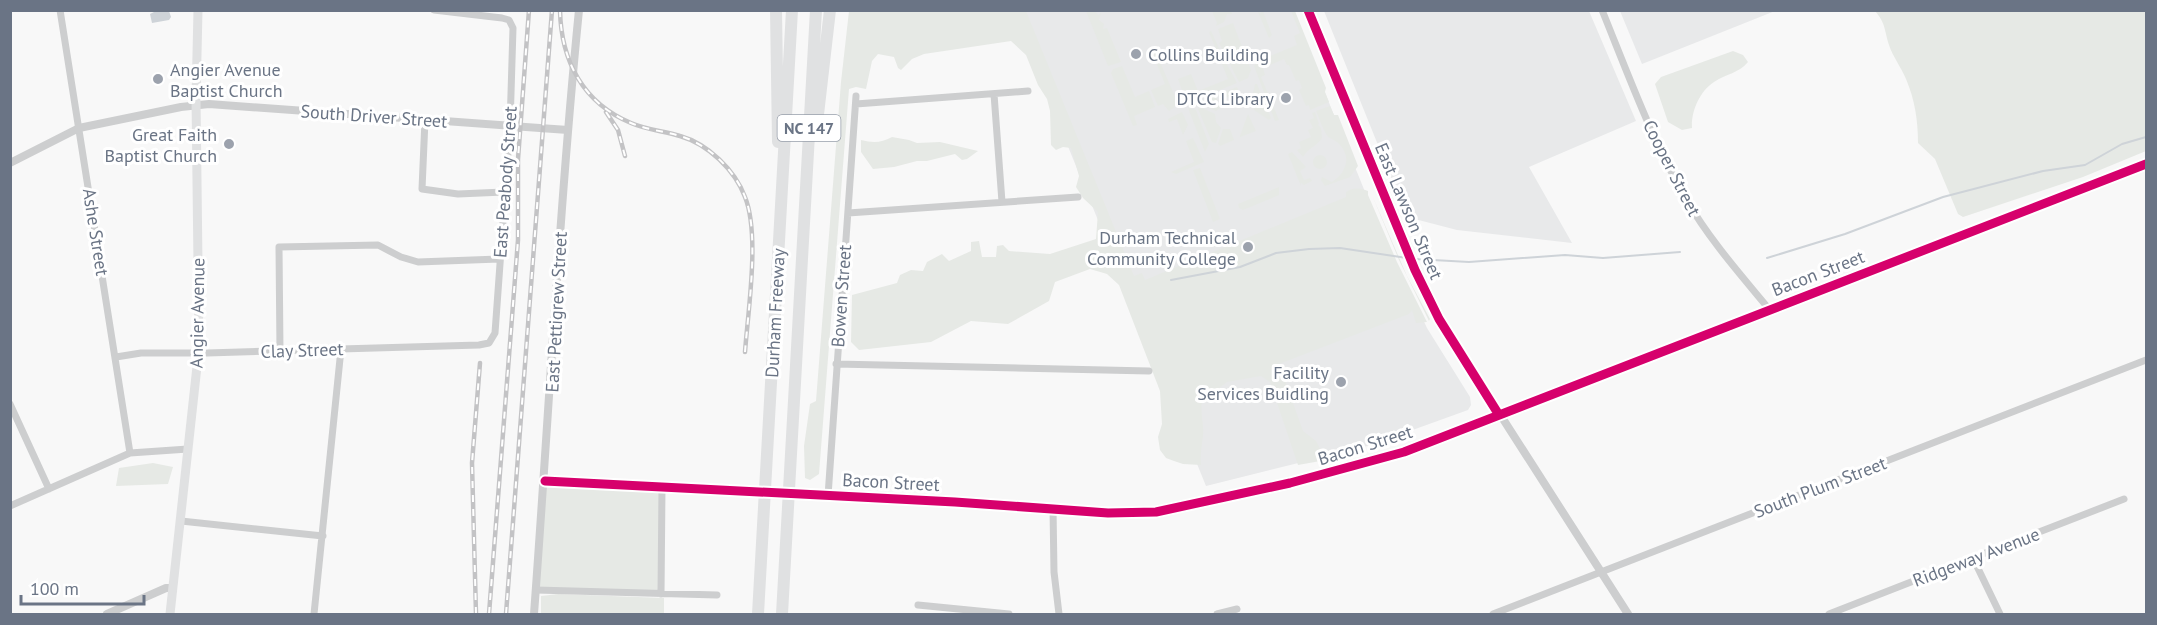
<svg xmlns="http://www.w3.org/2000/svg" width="2157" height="625" font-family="'PT Sans',sans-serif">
  <rect width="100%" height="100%" fill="#f8f8f8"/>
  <path fill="#e8e9ea" d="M1013,11H1292L1380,229L1427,328L1470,397L1471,405L1468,410L1371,445L1206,486Z
    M1324,11H1589L1636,121L1529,167L1572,243L1457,230L1407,217Z
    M1620,11H1775L1642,64Z"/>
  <path fill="#e6e9e5" d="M849,11H1026L1134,276L1142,273L1145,280L1346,197V192C1353,187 1361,188 1368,191V195L1397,262L1427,322L1416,323L1412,310L1409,314L1279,364L1303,431L1316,441L1326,460L1298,465L1270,382L1261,376L1227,382L1202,401C1200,416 1204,423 1203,435C1202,445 1200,454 1201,465L1183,464L1174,461L1166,458L1160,450L1158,437L1162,424L1160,391L1119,285L1107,274L1090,269L1055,282L1049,301L1008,324L971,321L931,342L859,350L851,342L852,295L897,283L900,275L911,270L923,271L927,262L942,254L949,261L971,251V242L979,241L982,257H996L997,246L1003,245L1009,251L1050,254L1096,239L1098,212L1083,198L1076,187L1079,176L1071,148L1063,147L1056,150L1051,145L1050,111L1047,99L1038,85L1026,55L1011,41L924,54L912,59L901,70L898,68L894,57L878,54L872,61L866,89L856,87L849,89L819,474L810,480L805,478L804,446L810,404L816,401L841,82Z
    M1086,11H1095L1098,15L1101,13L1099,20L1104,24L1103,29L1107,28L1121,62L1108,66Z
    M1212,11H1231L1232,14H1227L1224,22L1216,26L1217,23Z
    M1261,11H1263L1272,35L1269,38L1258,12L1261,13Z
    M1291,11H1295L1326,88L1325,92L1329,102L1310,110L1309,105L1306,106L1299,90L1302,88L1299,80L1296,81L1289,65H1287L1284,59L1263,68L1265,75L1261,77L1279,120L1275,121L1254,66L1258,61L1297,45L1294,36L1300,33Z
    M1875,11H2146V151L2083,177L1963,217L1958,214L1935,159L1918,143C1918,121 1915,100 1906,79C1901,67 1893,57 1889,45C1884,29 1886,24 1875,11Z
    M1233,23L1251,70L1248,78L1239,82L1219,43L1222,41L1218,29Z
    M1211,31L1223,57L1237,83L1195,100L1185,99L1178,79L1191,74L1198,91L1228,79L1209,32Z
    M1733,51L1743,55L1748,62C1739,73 1726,74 1714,82C1700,91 1691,111 1692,128L1682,130L1668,122L1655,84L1661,77Z
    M1156,53L1176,99L1175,107L1169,111L1163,104L1158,106L1151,90L1165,84L1153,55Z
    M1122,66L1135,97L1149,91L1155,107L1134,116L1137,125L1133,126L1111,73L1113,69Z
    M1255,84H1257L1271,118L1269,120L1254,110V106L1251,103Z
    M1237,87L1245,103L1244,105L1223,95L1222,93Z
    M1215,96L1221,107L1216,111L1201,104L1202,101Z
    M1330,106L1334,115H1338L1358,166L1350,177L1325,186L1321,180L1322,177L1332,182C1346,173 1353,156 1337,142C1333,139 1328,138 1326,134C1322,127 1319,118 1316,111Z
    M1200,107L1215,114L1216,122L1221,128L1216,143L1212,142L1198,109Z
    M1188,108L1196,110L1209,144L1205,152Z
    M1182,112L1188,125L1183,135L1177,119L1169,122L1168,119Z
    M1315,112L1319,124L1318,125L1321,128L1322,138C1317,146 1308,148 1303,157L1297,150L1301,148L1299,142L1311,137L1308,130L1313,128L1309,120L1314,118L1312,113Z
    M1248,114L1256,131L1240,137V136Z
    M1223,129H1230L1234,140L1220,146L1218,144Z
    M892,137L909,140L917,143L940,142L978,151L967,159L962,160L955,154L927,161H917L894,167L873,169L861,152V140C873,143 881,143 892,137Z
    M1193,138L1204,162L1176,174L1171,172L1194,162L1186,141Z
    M1292,152L1306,167L1300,171L1304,180L1310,178L1312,181L1304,185L1301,183V186L1288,154Z
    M1313 162a7 7 0 1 1 14 0a7 7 0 1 1-14 0Z
    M1200,168L1220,219L1213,222L1193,170Z
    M1279,187V195L1243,210L1239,208L1238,204Z
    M1372,195L1407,276L1430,319L1429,321L1399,260Z
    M153,463L173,467L168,484L116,486L119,468Z
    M546,483L659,490V591L538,588Z
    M558,594L664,598V614H541V596Z"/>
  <path fill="#ced3d8" d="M156,11H169L171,17L169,20L152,23L150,14Z"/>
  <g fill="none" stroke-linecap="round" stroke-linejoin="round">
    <path stroke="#ced3d8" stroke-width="2" d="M1767,258L1845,234L1943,197L2043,171L2085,165L2122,144L2146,137
      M1415,259L1469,262L1565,255L1603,258L1680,252
      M1171,280L1240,267L1276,253L1309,249L1340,248L1407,258"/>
    <path stroke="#cdcecf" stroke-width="7" d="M60,10L130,453
      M1602,10C1628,74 1652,140 1686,199C1709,239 1740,274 1769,309
      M994,94L1002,202
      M856,104L1028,91
      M425,120L422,189L458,194L504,192
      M848,213L1078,197
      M280,350L279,247L378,245L401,257L418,262L499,259
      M116,357L141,353H207L479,345L489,343L495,333L510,126L513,28L509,20L502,18L434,10
      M836,364L1149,371
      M10,404L49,489
      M1499,415L2146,164
      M828,496L856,96
      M10,506L130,453L188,449
      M1053,508L1054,572L1059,614
      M181,521L323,536
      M1973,558L2000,614
      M536,590L717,595
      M661,594L662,488
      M918,605L1009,614
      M314,614L341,349
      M1217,614L1237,609
      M1493,614L2146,360
      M1829,614L2124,499"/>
    <path stroke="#cdcecf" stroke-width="8" d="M1308,10L1400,236L1439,319L1628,614
      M10,163L79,128L181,107L209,104L568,130
      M545,481L955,502L1108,513L1156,512L1194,505L1335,472L1404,452L1499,415
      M107,614L166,588H173
      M534,614C549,413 559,211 579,10"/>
    <path stroke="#e0e1e2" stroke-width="9" d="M170,614L199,348L196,98L198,10"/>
    <path stroke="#e0e1e2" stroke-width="12" d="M776,10L778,142
      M817,123L830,10
      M758,614L792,10
      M782,614L816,10"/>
    <g stroke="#c3c3c5" stroke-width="4.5">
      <path id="rail" d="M560,10C561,61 583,103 631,123C647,130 664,131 680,136C708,144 735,170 745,197C760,234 748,311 745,352
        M606,112L618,130L625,156
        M476,614L472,463L480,363
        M489,614L518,240V159L529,10
        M506,614L552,10"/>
    </g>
    <use href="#rail" stroke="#fff" stroke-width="2" stroke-dasharray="7" stroke-linecap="butt"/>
    <g stroke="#fff" stroke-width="13">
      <path id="cycleway" d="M1308,10L1415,270L1439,319L1499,415
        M545,481L955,502L1108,513L1156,512L1290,483L1404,452L2146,164"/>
    </g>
    <use href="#cycleway" stroke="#d6006c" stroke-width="9"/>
  </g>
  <g fill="#9ca2ad" stroke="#fff" stroke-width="2">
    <circle cx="1136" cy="54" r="6"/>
    <circle cx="158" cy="79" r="6"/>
    <circle cx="1286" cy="98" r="6"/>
    <circle cx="229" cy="144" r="6"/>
    <circle cx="1248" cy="247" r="6"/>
    <circle cx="1341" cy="382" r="6"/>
  </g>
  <g text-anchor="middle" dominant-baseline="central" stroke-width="6" stroke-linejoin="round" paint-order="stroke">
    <rect fill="#fff" stroke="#979eaa" stroke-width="1.5" x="777.5" y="115" width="63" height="26" rx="4.5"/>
    <g font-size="16" font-weight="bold" fill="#6a7485">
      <text x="809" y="128">NC 147</text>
    </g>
    <g font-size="18" fill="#6a7485" stroke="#fff" text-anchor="end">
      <text x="1148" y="54" text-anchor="start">Collins Building</text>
      <text x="170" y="69" text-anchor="start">Angier Avenue<tspan x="170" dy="21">Baptist Church</tspan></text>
      <text x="1274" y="98">DTCC Library</text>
      <text x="217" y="134">Great Faith<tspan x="217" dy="21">Baptist Church</tspan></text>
      <text x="1236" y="237">Durham Technical<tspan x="1236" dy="21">Community College</tspan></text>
      <text x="1329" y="372">Facility<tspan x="1329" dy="21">Services Buidling</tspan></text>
    </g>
    <g font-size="18" fill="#6a7485" stroke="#fff">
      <text transform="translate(374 116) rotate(4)">South Driver Street</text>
      <text transform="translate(1672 168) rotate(63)">Cooper Street</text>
      <text transform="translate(505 182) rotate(-86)">East Peabody Street</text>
      <text transform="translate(1409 211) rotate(67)">East Lawson Street</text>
      <text transform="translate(96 232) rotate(81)">Ashe Street</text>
      <text transform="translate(1818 273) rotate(-21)">Bacon Street</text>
      <text transform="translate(841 296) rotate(-86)">Bowen Street</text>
      <text transform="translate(556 312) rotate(-87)">East Pettigrew Street</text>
      <text transform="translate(197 313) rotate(-89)">Angier Avenue</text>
      <text transform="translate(775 313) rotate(-87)">Durham Freeway</text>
      <text transform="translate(302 350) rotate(-2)">Clay Street</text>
      <text transform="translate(1365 445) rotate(-17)">Bacon Street</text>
      <text transform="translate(891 482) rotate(3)">Bacon Street</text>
      <text transform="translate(1820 487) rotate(-21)">South Plum Street</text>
      <text transform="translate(1976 557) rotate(-21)">Ridgeway Avenue</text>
    </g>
  </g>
  <rect width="2157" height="625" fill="none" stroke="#6a7485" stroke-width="24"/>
  <path d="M21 595v9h123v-9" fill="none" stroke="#6a7485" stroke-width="3"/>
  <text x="30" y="595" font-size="18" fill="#6a7485" stroke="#ffffff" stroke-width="4.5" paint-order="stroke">100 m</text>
</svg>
